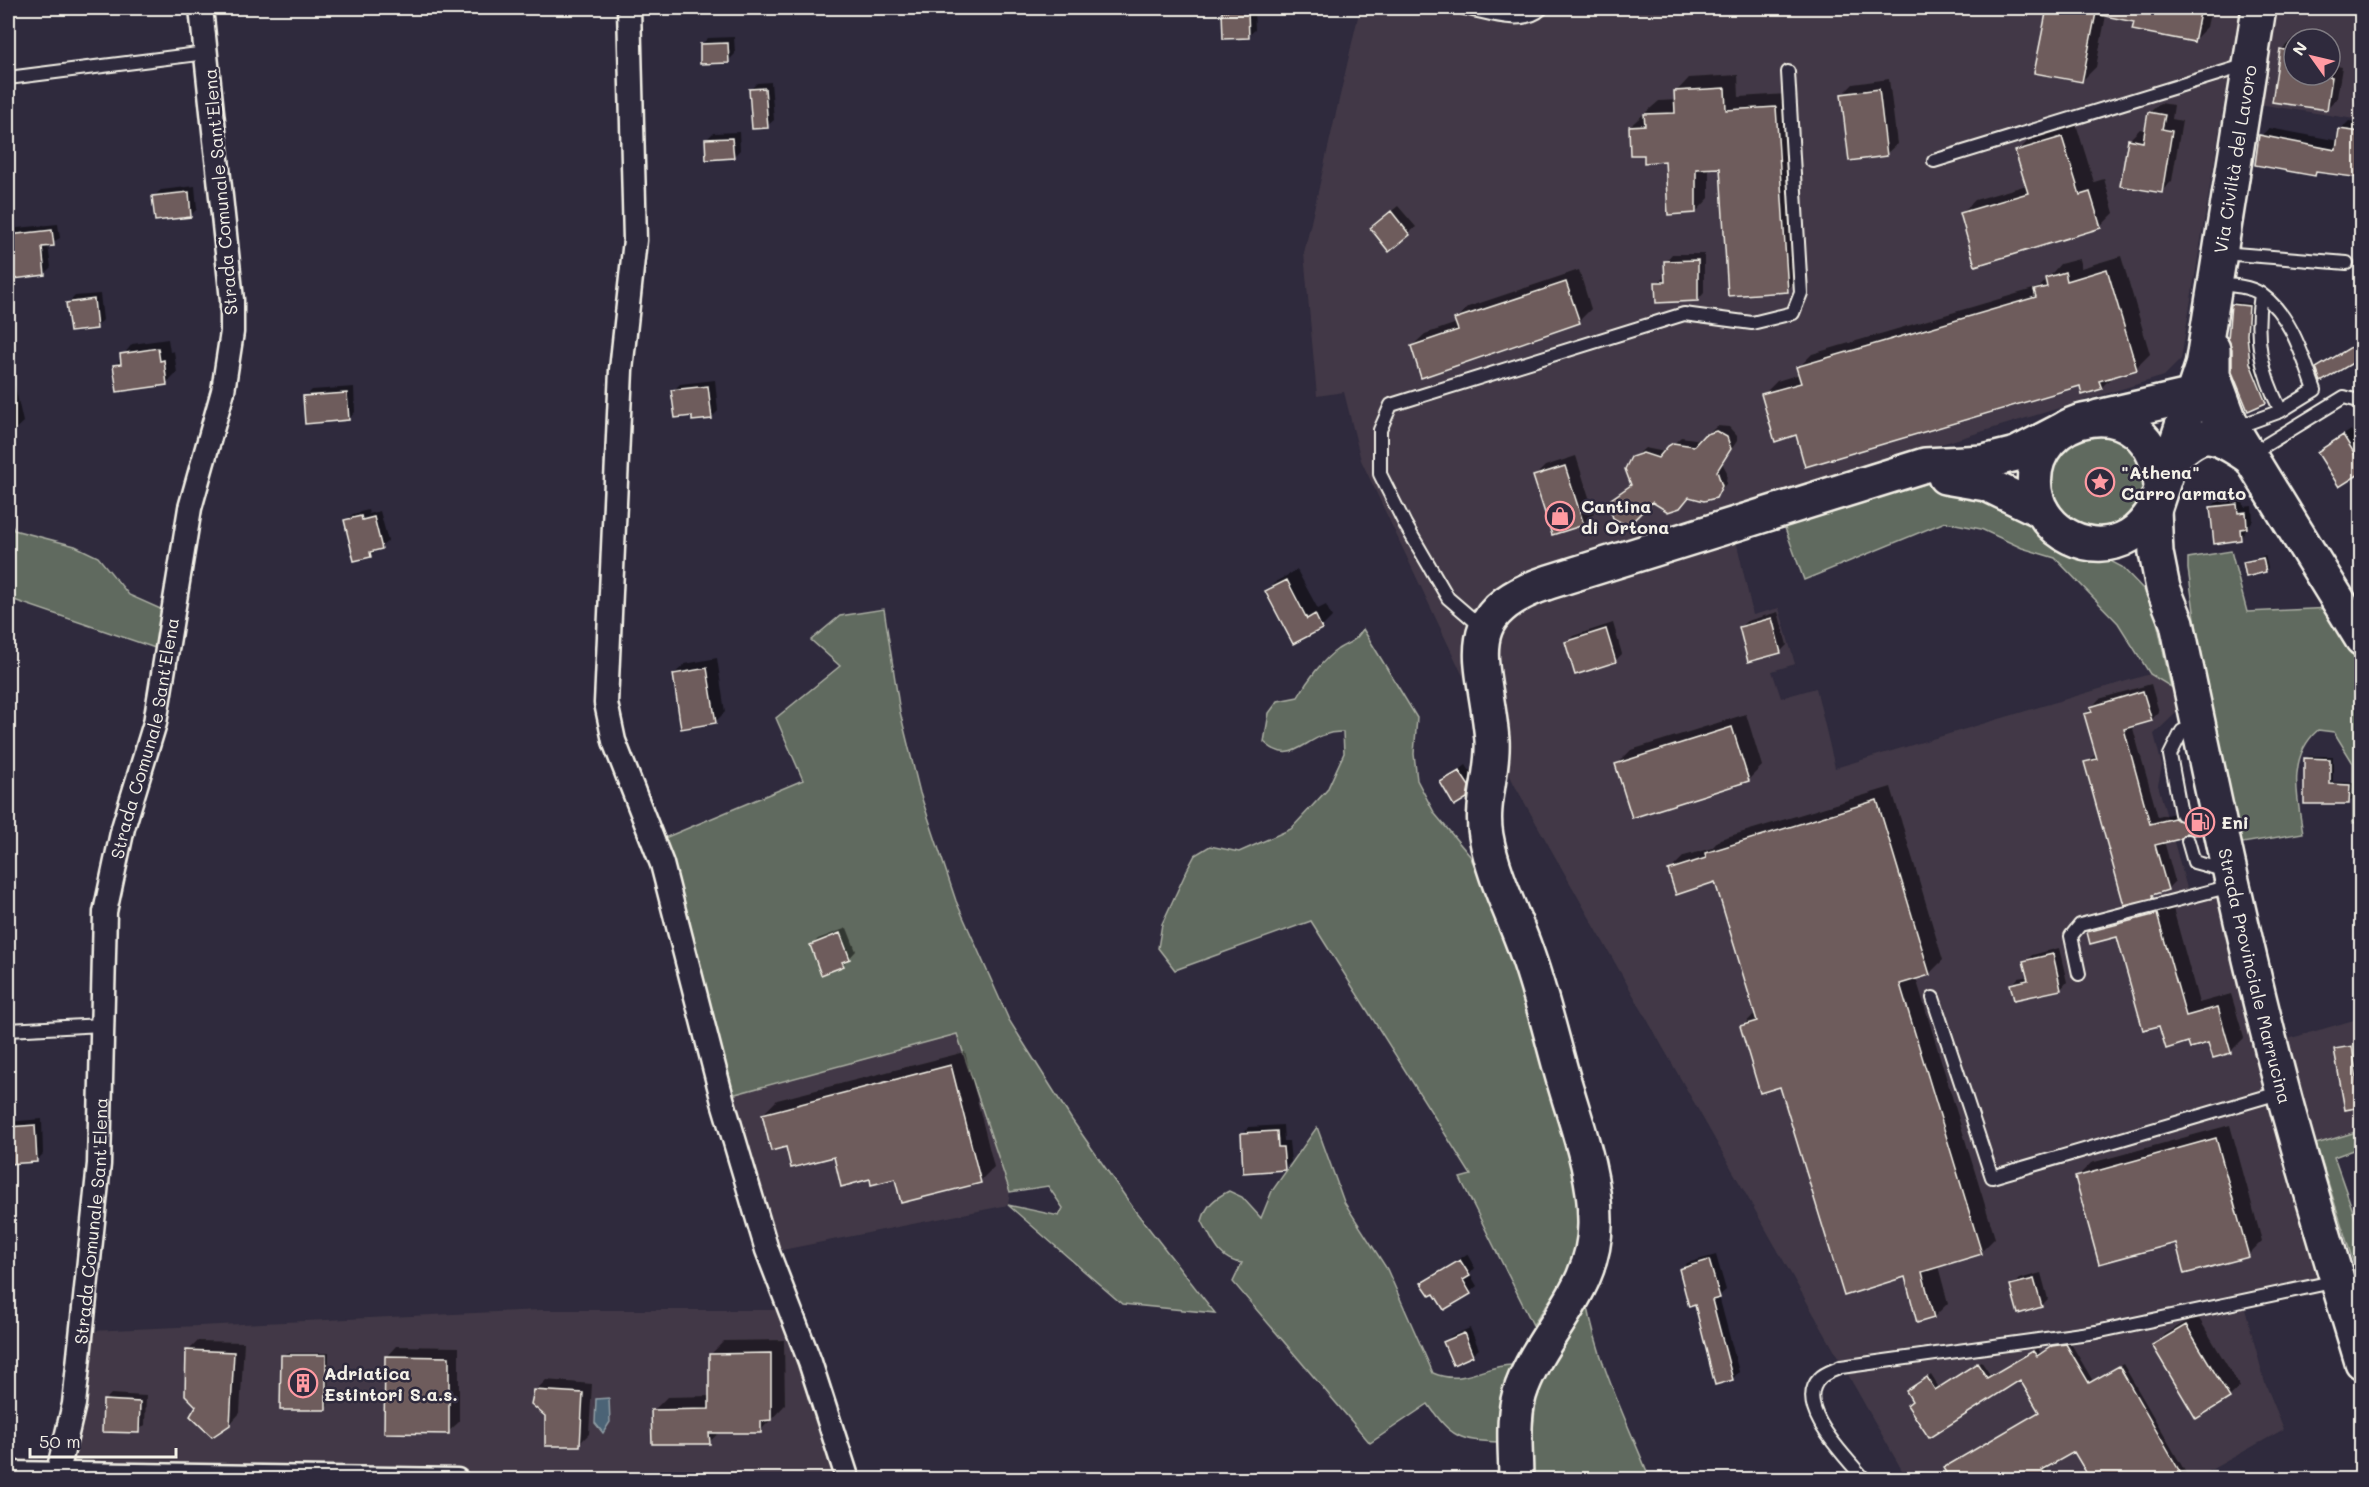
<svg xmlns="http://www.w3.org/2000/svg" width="2369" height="1487" font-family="Mali,sans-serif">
  <rect width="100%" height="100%" fill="#2f2a3d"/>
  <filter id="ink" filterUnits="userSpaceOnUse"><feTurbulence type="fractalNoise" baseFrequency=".0167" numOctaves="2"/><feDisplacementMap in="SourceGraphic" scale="12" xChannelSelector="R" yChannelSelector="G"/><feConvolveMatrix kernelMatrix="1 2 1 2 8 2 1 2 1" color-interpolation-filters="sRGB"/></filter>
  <g filter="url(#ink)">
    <path fill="#423946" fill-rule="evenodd" d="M1360,8H2240L2181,359L2164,376L1729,509L1753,615L1779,608L1795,664L1772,671L1781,698L1816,688L1835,768L2150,674L2171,687L2177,712L2154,734L2162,766L2158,785L2188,892L2219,881L2324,1293L2245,1309L2265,1383L2284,1429L2200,1476L2201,1479H1907L1514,784L1361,460L1344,392L1317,396L1304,253Z
      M2267,8H2361V120L2252,103ZM2294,39H2330V75H2294Z
      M2361,1018V1124L2356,1132L2308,1146L2281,1041Z
      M957,1033L1010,1192L1008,1205L772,1252L728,1096Z
      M541,1310H787L839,1480H8V1459H71L91,1331Z"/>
    <path fill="#616a5e" stroke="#aaaea3" stroke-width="1.5" d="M2050 482a48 48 0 1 1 96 0a48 48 0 1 1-96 0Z
      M1918,481L1966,485L2122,567L2146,592L2155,612L2171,687L2150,674L2118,623L2055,558L2022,548L1981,529L1945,522L1804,580L1781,517Z
      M8,517L14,530L75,546L98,557L129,595L165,611L158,649L8,598Z
      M2231,551L2247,612L2332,608L2361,664V822L2353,823V763L2334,732L2318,730C2287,757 2297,797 2303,833L2237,844L2202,667L2188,569V558Z
      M884,609L900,712L920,793L956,901L1009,1020L1072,1120L1136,1212L1215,1313L1122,1304L1008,1205L1059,1216L1063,1208L1048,1186L1010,1192L957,1034L728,1096L655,842L803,780L776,718L840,666L811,640L840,616Z
      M1363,629L1417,718L1414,754L1417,780L1435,814L1470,856L1489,898L1561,1094L1586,1229L1566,1276L1533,1325L1460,1178L1471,1175L1311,921L1175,970L1158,948L1162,924L1187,870L1195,855L1210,846L1239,852L1291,829L1327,790L1344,753L1343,732C1306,730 1295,771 1264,742L1269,713L1278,701L1298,697C1307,681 1323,659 1338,649C1351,641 1354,643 1363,629Z
      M2361,1124V1147L2334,1157L2361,1234V1287L2316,1144L2356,1132Z
      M1317,1127L1344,1202L1387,1269L1433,1373C1464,1386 1481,1366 1512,1365L1500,1415V1442C1459,1441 1451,1437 1428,1404L1370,1443L1233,1282L1242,1263C1219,1261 1212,1239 1202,1221C1206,1205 1215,1198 1229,1191L1242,1197L1261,1218L1272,1191Z
      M1587,1302C1598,1365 1627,1421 1650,1479L1531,1480L1530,1458L1538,1380Z"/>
    <path fill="#4c6476" stroke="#8f9ca4" stroke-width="1.5" d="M609,1398L610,1422L603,1433L595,1423L596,1399Z"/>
    <path fill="#0007" d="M1228,8H1254L1255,30L1248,36L1224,12Z
      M1588,8H1599L1595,11Z
      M2048,8H2211L2207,27L2193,41L2135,20L2106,15L2096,67L2082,81L2036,72Z
      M734,37L735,54L728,61L701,45L708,38Z
      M2292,40H2294V75H2330V46L2335,47L2332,65L2342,67L2337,98L2326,109L2273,100L2281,50Z
      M1738,75L1739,97L1789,94L1801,277L1787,290L1722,167H1709V198L1696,212L1666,160L1645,153L1630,126L1659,101L1676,100V92L1689,78Z
      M1889,79L1897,144L1886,154L1842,95L1853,84Z
      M771,82L774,120L767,126L750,90L757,83Z
      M2160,103L2174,105L2172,119L2182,121L2172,181L2161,192L2129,140L2140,129L2147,131L2149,113Z
      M2349,121L2360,123L2362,121V177L2319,171L2315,174L2261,136L2269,128L2339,141L2340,130Z
      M2076,124L2094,182L2104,179L2114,213L2100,227L1961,214L1975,200L2027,185L2017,152L2031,138Z
      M739,132L740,150L733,157L706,140L713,133Z
      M195,186L197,209L191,215L154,196L161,190Z
      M1398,206L1416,227L1389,250L1378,222Z
      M58,224L60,238L48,245L51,267L44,274L10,235L17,228Z
      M1672,254H1704V293L1698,300L1657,283L1666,276V261Z
      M2121,256L2150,354L2136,368L2114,375L2101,388L2081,384L1797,433L1763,395L1777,381L1800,374L1798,368L1812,354L2040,287L2060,264L2079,259L2081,268Z
      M1579,270L1591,309L1579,321L1412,346L1425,334L1457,323L1456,319L1468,307Z
      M100,294L103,320L96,327L68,303L75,296Z
      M2235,302L2251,304L2249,331L2252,360L2268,399L2249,409L2232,305Z
      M168,339L170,352L174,351L177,373L166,384L115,366L132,344Z
      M715,380L718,411L711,418L693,414L673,391L680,384Z
      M15,386L23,422L8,436V388Z
      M354,387L355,412L349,419L305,397L312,390Z
      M1717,426L1729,427L1737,436V441L1722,463L1727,472L1726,484L1719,491L1690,496L1632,484L1627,475L1628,463L1645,448L1665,452L1681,437L1702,440Z
      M2351,430L2362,447V471L2339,485L2319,452Z
      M1576,456L1594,513L1583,524L1535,476L1545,466Z
      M2243,498L2244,507L2252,506L2253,520L2240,539L2211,507L2218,501Z
      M368,510L369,514L380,511L388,541L370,556L346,520L353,514Z
      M2265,555L2268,568L2265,571L2244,563Z
      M1297,570L1318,609L1326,605L1332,617L1322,627L1293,642L1267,592L1277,581Z
      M1778,612L1787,645L1781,651L1749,660L1740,627L1747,621Z
      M1613,623L1622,654L1616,660L1576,673L1567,642L1573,636Z
      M717,658L725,712L715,722L674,674L685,664Z
      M2151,684L2159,712L2151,720L2132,725L2158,817L2183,811L2191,814L2204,805L2209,824L2201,832L2186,831L2164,841L2175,881L2167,889L2152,896L2086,763L2097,754L2086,714L2092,707L2099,699Z
      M1746,714L1762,766L1748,780L1617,764L1631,750Z
      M2309,756H2333V782L2353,783L2352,800L2349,802H2306V759Z
      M1466,765L1475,779L1473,790L1466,797L1442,783Z
      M1891,787L1943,960L1929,974L1916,978L1995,1238L1981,1252L1938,1266L1948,1303L1934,1317L1918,1321L1906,1275L1742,1027L1756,1012L1716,880L1670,870L1684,856L1712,848L1720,839Z
      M2171,901L2199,1003L2231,994L2244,1038L2230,1052L2209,1041L2189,1040L2161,1024L2118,935L2089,932L2103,918Z
      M847,928L856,951L843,965L812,945L818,939Z
      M2059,948L2067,982L2061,989L2012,985L2018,978L2029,976L2025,962L2032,955Z
      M2354,1044L2362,1084V1106L2346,1108L2336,1050Z
      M965,1052L994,1167L980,1181L871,1178L835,1155L787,1146L763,1114L777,1100Z
      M42,1119L43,1154L36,1161L8,1162V1122Z
      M1283,1125L1284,1141H1289L1291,1162L1284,1168L1243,1134L1249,1127Z
      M2230,1125L2262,1241L2248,1255L2177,1241L2077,1177L2091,1163Z
      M1467,1254L1475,1268L1470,1274L1477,1286L1470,1292H1434L1423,1283Z
      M1716,1255L1726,1290L1719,1296L1739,1372L1732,1379L1680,1270L1687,1263Z
      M2041,1273L2048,1299L2041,1306L2012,1286L2019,1279Z
      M2197,1315L2240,1387L2229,1397L2154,1345L2164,1335Z
      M1470,1328L1479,1349L1472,1355L1445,1342L1451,1336Z
      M784,1340L785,1405L760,1431L720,1432L709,1442L653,1411L667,1397L711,1396L710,1355L724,1341Z
      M198,1341L244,1342L240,1413L230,1424L198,1406L188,1351Z
      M2070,1342L2093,1381L2123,1364L2190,1480H2092L2075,1450L2045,1466L2053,1480H1952L1945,1468L1949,1465L2040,1412L2020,1378L1914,1401L1908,1391L1931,1375L1939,1388L1981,1361L1991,1376L2037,1348L2041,1353L2057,1343Z
      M396,1346L459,1347V1422L448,1432L386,1357Z
      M286,1353H329L328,1406L325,1409L283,1356Z
      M8,1364L14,1413L8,1419Z
      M546,1380L592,1384L589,1434L579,1444L535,1391Z
      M111,1394L146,1396L145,1425L138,1431L104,1401Z"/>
    <path fill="#6e5b5b" stroke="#f4f1e8" stroke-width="1.5" d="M2047,8H2097L2082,82L2034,73Z
      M2101,8H2201L2194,42L2132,30L2134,22L2100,15Z
      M1222,11H1248L1249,38L1223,39Z
      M728,43L729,63L700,64V44Z
      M2280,49L2294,52V75L2332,77L2327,110L2272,102Z
      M765,88L768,128L752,129L749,89Z
      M1725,88L1726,110L1776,107L1788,292L1728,296L1720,168L1696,169V213L1668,215L1665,161L1644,163V155H1630L1629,126L1645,125L1644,114L1675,113L1674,91Z
      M1879,89L1887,156L1849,161L1841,94Z
      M2148,112L2165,115L2162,129L2172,131L2162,193L2120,186L2128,139L2143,142Z
      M2339,129L2361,132V178L2316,172L2315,176L2255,165L2259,135L2336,150Z
      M2062,137L2080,195L2090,192L2101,228L1975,266L1960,213L2028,193L2015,151Z
      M732,138L734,158L706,160L705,139Z
      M189,192L191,217L155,221L152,196Z
      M1391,211L1410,235L1389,252L1370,228Z
      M52,230L54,246L42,247L45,275L14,279L9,235Z
      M1698,260V301L1656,303L1655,282H1665L1664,261Z
      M2107,269L2137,370L2099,381L2102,389L2082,395L2080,386L1805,467L1796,435L1775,442L1761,394L1801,383L1796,367L2036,297L2034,290L2047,287L2045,278L2065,272L2067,281Z
      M1566,282L1580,323L1421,378L1411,346L1458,330L1454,319Z
      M94,299L97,329L70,332L66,303Z
      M2231,304L2249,306L2247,335L2250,363L2266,403L2248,411L2232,372V349L2228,339Z
      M2361,341V358L2321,382L2316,368Z
      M158,348L160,361L164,360L167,385L117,392L113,365L121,364L120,354Z
      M708,386L712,419L692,421V416L675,418L671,390Z
      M347,393L349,420L305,424L303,396Z
      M1716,431L1727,437L1731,449L1717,471L1722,486L1716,498L1704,501L1689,497L1680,508L1668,512L1652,502L1631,523L1624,524L1613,518L1609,506L1611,499L1631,485L1625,469L1631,457L1643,453L1658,458L1668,446L1673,443L1694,446L1704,435Z
      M2343,435L2361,464V473L2339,487L2317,452Z
      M1565,466L1584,525L1552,535L1533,476Z
      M2237,504L2238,513L2246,512L2247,528L2240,529L2241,540L2214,544L2210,507Z
      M361,516L362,520L374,517L382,549L370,552L371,557L354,561L344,520Z
      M2263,558L2266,572L2246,577L2243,562Z
      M1287,580L1307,619L1315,614L1322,629L1293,644L1265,591Z
      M1772,618L1781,653L1748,662L1739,627Z
      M1606,629L1616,662L1575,675L1565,642Z
      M707,668L716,723L681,729L673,674Z
      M2143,691L2152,721L2124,729L2150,824L2174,818L2183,822L2189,814L2197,812L2202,834L2194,835L2186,833L2180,839L2155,845L2168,890L2152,895L2153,898L2124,905L2084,762L2097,759L2084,714L2092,712L2090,707Z
      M1732,727L1749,781L1632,818L1615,764Z
      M2304,758L2330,759V784L2350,785L2349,804H2304Z
      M1459,771L1469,786L1467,798L1454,806L1440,782Z
      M1877,800L1930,975L1900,984L1982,1254L1922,1272L1934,1318L1917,1323L1905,1277L1844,1296L1780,1087L1760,1093L1740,1026L1757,1021L1715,882L1676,895L1668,870L1706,858L1705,853Z
      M2157,914L2186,1016L2218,1007L2231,1053L2213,1058L2208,1043L2190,1048L2188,1042L2166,1049L2159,1026L2143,1030L2117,937L2090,944L2087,932Z
      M840,933L850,959L842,962L844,966L821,975L810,945Z
      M2053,954L2061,990L2014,1000L2010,984L2028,980L2023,961Z
      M2352,1046L2361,1107L2345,1110L2334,1049Z
      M951,1065L981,1183L901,1203L895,1179L871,1185L870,1179L841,1187L834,1157L791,1168L786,1147L771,1151L762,1114Z
      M35,1125L37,1162L8,1164V1127Z
      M1277,1131L1278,1147H1283L1285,1170L1243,1173L1241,1133Z
      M2216,1138L2249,1257L2184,1274L2176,1243L2099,1264L2075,1177Z
      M1460,1260L1470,1276L1463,1280L1471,1294L1444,1310L1434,1294L1430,1296L1421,1283Z
      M1709,1260L1720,1298L1712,1300L1733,1380L1715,1385L1695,1305L1689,1307L1679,1269Z
      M2034,1279L2042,1307L2018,1314L2010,1285Z
      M2186,1325L2230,1398L2196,1419L2152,1345Z
      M1464,1333L1473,1356L1453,1365L1443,1342Z
      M2066,1344L2089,1383L2119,1366L2184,1479H2090L2074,1452L2042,1470L2048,1479H1950L1943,1468L2039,1412L2020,1380L1929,1438L1907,1405L1912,1401L1906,1391L1927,1377L1935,1390L1977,1363L1987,1378L2033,1351L2037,1356L2052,1346Z
      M186,1350L234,1352L230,1425L212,1437L190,1416L196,1406L185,1395Z
      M771,1353V1420L761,1421V1433H709L710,1444H652L651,1410L709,1409V1354Z
      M281,1355H326V1410H280Z
      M385,1356L449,1357V1434L384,1433Z
      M534,1390L583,1393L580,1446H545V1416L531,1404Z
      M103,1400L140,1402L139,1433L102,1432Z"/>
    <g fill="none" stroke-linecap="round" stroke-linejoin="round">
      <g stroke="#f4f1e8" stroke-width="16">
        <path id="lane" d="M1464,8C1487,12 1523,27 1542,8
          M8,78L206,53
          M1934,161L2247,65
          M2222,253L2347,263
          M2216,284C2230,285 2250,286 2261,294C2292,316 2303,358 2315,390L2281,411L2234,428
          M2261,294C2254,338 2261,372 2281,411
          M2251,454L2344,397L2362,402
          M1484,629L1448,598L1405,524L1380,474V430L1391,405L1684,314L1752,323L1793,313L1801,293L1788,72
          M2181,814L2170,755L2182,731L2197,726
          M2188,841L2194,862L2216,868L2227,866
          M2079,974L2071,936L2080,925L2231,886
          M1933,998L1992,1177L2282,1092
          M8,1030L102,1025
          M1865,1480C1847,1458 1792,1406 1820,1378C1824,1373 1835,1370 1841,1367L2096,1332L2337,1281"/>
      </g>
      <g stroke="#f4f1e8" stroke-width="27">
        <g id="street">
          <path d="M629,8L635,240L621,370L606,703L614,741L662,864L723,1102L767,1250L810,1362L848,1480"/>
          <path d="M8,1473L457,1480"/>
          <path id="s1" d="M56,1480L74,1404L99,1164L105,912L123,828L155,723L190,508L223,391L232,332V300L201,8"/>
        </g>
      </g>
      <g stroke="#f4f1e8" stroke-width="38">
        <g id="secondary">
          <path d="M2213,349V375L2233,429L2362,639"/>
          <path d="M2098,417L2185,397L2193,398L2210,407"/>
          <path d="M2169,461C2203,429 2209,431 2248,456"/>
          <path d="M1945,477L1986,484L2042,511"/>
          <path id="s2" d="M2161,486C2152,381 2025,412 2035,490C2041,533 2092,558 2129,536C2140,530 2147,520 2154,510L2202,366L2259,8"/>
          <path id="s3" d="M2154,510L2156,553L2163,588L2177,623C2210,780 2242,937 2283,1092C2307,1182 2335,1272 2362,1362"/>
          <path d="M1516,1480C1516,1451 1511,1414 1522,1387C1544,1329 1597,1288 1595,1220C1595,1172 1576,1124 1563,1078C1551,1036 1541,992 1526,951C1513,914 1493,876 1486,836C1480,804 1494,772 1492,740C1486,662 1452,614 1549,582L1925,465L1984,462L2016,454L2058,432"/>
        </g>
      </g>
      <use href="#lane" stroke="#2f2a3d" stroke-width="12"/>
      <use href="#street" stroke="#2f2a3d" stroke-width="22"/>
      <use href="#secondary" stroke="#2f2a3d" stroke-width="33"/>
    </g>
  </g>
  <defs>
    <g id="sight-ring" transform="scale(1.5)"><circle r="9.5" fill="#2f2a3d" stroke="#ff9aa2" stroke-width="1.5"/><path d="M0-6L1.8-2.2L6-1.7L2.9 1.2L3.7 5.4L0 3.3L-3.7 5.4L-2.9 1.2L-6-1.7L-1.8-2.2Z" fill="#ff9aa2"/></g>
    <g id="shop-ring" transform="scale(1.5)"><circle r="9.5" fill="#2f2a3d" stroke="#ff9aa2" stroke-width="1.5"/><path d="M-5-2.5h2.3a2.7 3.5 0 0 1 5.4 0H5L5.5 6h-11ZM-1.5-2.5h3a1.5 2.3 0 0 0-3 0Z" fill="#ff9aa2"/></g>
    <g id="fuel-ring" transform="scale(1.5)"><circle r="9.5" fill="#2f2a3d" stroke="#ff9aa2" stroke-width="1.5"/><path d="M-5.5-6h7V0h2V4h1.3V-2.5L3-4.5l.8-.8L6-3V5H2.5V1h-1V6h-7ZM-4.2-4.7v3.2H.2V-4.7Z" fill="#ff9aa2"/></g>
    <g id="building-ring" transform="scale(1.5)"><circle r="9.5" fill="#2f2a3d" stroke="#ff9aa2" stroke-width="1.5"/><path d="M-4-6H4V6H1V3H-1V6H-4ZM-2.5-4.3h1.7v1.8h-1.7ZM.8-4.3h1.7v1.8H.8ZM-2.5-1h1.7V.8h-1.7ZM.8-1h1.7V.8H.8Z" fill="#ff9aa2"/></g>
  </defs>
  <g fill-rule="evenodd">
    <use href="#sight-ring" x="2100" y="482"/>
    <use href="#shop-ring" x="1560" y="516"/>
    <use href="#fuel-ring" x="2200" y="822"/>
    <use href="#building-ring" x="303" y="1383"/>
  </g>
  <g text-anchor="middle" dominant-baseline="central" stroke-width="5" stroke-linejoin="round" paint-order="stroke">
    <g font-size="18" fill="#f4f1e8" stroke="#2f2a3d">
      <text stroke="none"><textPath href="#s2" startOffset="730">Via Civiltà del Lavoro</textPath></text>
      <text transform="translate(220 192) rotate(-95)">Strada Comunale Sant'Elena</text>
      <text stroke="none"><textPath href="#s1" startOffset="750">Strada Comunale Sant'Elena</textPath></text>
      <text stroke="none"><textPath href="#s3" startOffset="478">Strada Provinciale Marrucina</textPath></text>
      <text stroke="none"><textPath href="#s1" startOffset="262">Strada Comunale Sant'Elena</textPath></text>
    </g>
    <g font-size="18" font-weight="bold" fill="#f4f1e8" stroke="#2f2a3d" text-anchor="start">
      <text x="2121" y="472">"Athena"<tspan x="2121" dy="21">Carro armato</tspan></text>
      <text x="1581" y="506">Cantina<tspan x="1581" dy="21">di Ortona</tspan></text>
      <text x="2221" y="822">Eni</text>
      <text x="324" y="1373">Adriatica<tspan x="324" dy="21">Estintori S.a.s.</tspan></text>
    </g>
  </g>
  <rect width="2369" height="1487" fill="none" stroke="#2f2a3d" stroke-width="30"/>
  <rect x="15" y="15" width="2339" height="1457" fill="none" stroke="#f4f1e8" stroke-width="2" filter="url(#ink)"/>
  <g transform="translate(2312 57) rotate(304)"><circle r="28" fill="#2f2a3d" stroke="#7e7a81" stroke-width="1.5"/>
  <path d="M0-4.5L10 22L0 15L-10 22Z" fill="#ff9aa2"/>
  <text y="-9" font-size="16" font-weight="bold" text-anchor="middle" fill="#f4f1e8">N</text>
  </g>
  <path d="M30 1448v9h146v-9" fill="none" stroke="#f4f1e8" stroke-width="3"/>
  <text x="39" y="1448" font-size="18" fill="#f4f1e8" stroke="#2f2a3d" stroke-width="4.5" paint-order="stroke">50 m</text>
</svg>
